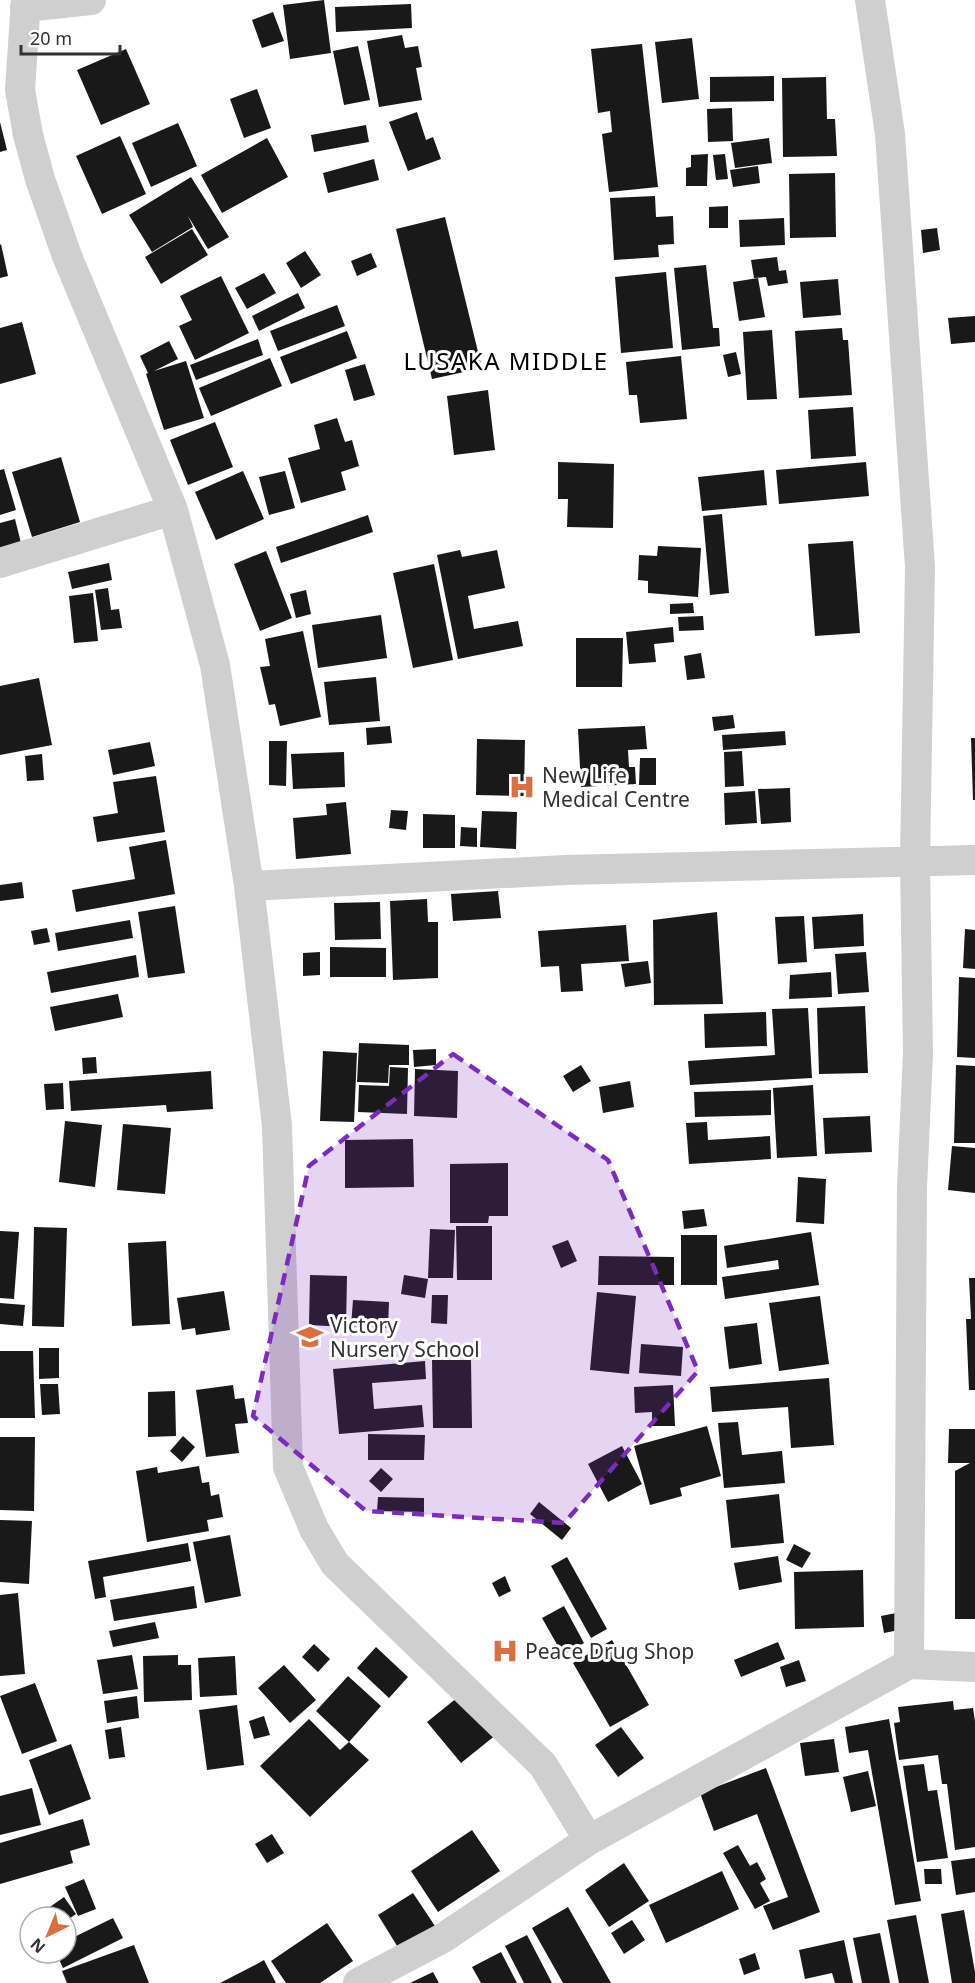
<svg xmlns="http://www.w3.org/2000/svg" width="975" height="1983" font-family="'Noto Sans',sans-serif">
  <rect width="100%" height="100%" fill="#fff"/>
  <path fill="#191919" d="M324,0L331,53L290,59L283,5Z
    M411,4L412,28L336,32L335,7Z
    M273,12L284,41L262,48L252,20Z
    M402,35L405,48L418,46L422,67L416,68L422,100L379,107L367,41Z
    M692,38L699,99L662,103L655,42Z
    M642,44L658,187L609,192L602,134L612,132L610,111L598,113L591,49Z
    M358,46L370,100L344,105L333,51Z
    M126,49L150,104L101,125L77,70Z
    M774,76V101L710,102V77Z
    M826,77L827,119H835L837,156L783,157L782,78Z
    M257,89L271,128L244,138L230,99Z
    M732,108L733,141L708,142L707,109Z
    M417,112L426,140L433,137L441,159L408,171L389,122Z
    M0,122L7,150L0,152Z
    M178,123L197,166L151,187L132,143Z
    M366,125L369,142L314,152L311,135Z
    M120,136L146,194L102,214L76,156Z
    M267,138L288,177L222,213L201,175Z
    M769,138L772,163L735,168L731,143Z
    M708,154L707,186H686V168L691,167V155Z
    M725,154L728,179L716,180L713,155Z
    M374,159L379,180L328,193L323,173Z
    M758,166L760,183L733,187L730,170Z
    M835,173L836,237L790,238L789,174Z
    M191,177L229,237L208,249L188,216L193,227L152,252L129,215Z
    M655,196L656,217L673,216L674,244L658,245L659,257L614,260L610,198Z
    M728,206V228H709V207Z
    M445,217L482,368L432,379L396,229Z
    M784,218L785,245L740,247L739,220Z
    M937,228L940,250L923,253L921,230Z
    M192,229L208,255L161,284L145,257Z
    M1,244L8,276L0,278V245Z
    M305,251L321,275L301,288L286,263Z
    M371,253L377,267L357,276L351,261Z
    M777,257L779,271L786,270L788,283L768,286L766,277L754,278L751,260Z
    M706,265L713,328H719L720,346L682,350L674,268Z
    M666,272L673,348L621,353L615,277Z
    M264,273L276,293L247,309L235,288Z
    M221,276L249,333L195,360L179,326L192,320L180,296Z
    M758,278L765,317L739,321L733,282Z
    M838,279L841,315L803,318L800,282Z
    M298,293L305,308L259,331L252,316Z
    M337,305L345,326L278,351L270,331Z
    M975,316V342L951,344L948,318Z
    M22,322L36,374L0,384V328Z
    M842,328L843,340H848L852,395L799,398L795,331Z
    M772,330L777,399L747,400L743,332Z
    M347,331L357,358L291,384L280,357Z
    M258,339L263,355L196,380L190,365Z
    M169,341L178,359L154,371L186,361L204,418L164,430L146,374L148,373L140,356Z
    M736,352L741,374L728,377L723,355Z
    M681,356L687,419L640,423L637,395H629L626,362Z
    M270,358L282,386L211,416L199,388Z
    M365,364L375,395L354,401L345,370Z
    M488,390L495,450L454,455L447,396Z
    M853,407L856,456L811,459L808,410Z
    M337,418L345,442L352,440L359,466L341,472L346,490L301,503L288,458L320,449L314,425Z
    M215,422L233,467L188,485L170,440Z
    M61,457L80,522L32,537L12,472Z
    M558,462L614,464L613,528L567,527L568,499H558Z
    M866,462L869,496L779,504L776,470Z
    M4,469L16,510L0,515V470Z
    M764,470L767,505L702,511L698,477Z
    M243,471L264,519L216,540L195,492Z
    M285,471L295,508L269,515L259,477Z
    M722,514L729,593L710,595L703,516Z
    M368,515L373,532L281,563L276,547Z
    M15,519L21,543L0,548V523Z
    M853,541L860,633L815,636L808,544Z
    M658,546L701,548L698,597L648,593V581L638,580L639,555L657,556Z
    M460,550L462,557L497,550L505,588L468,596L474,629L518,621L523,646L458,659L437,555Z
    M266,551L292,618L260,631L234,564Z
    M109,563L112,580L72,589L68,572Z
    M434,564L453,660L413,668L393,573Z
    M108,588L111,610L119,609L122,628L101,630L95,590Z
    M306,590L311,614L296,618L290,594Z
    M93,593L98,641L74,643L69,596Z
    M693,603L694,613L670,614V604Z
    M381,615L387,658L318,668L312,625Z
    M703,616L704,630L679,631L678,617Z
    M673,627L674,642L654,644L656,662L629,664L626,632Z
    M303,631L321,717L280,726L275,704L269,705L260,667L270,666L265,639Z
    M576,638H623L622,687H576Z
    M701,653L705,678L687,680L684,656Z
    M376,677L380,721L329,725L324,682Z
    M39,678L52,745L0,755V686Z
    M733,715L735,728L714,731L712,717Z
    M390,726L392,743L367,745L366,728Z
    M645,726L647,749L628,750L629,767H635L636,784L581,787L578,729Z
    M785,731L786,745L723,750L722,735Z
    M971,738H975V800H973Z
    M477,739L525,740L524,796L476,795Z
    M269,741H287L286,786L269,785Z
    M150,742L155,766L113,775L108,750Z
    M742,751L744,786L725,787L724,752Z
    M344,752L345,787L293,789L291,754Z
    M42,754L44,780L27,781L25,756Z
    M640,758H656V785H639Z
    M156,776L165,832L97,842L93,817L118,813L113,782Z
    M790,788L791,822L761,824L758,789Z
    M755,791L757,823L725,825L724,793Z
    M346,802L351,854L296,859L293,818L327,815L326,804Z
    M391,810L408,811L406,830L389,828Z
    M482,811L517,812L516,849L480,847Z
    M423,814L455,815V848H423Z
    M461,827L477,828V847L460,846Z
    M166,840L175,894L76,912L72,890L135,879L129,847Z
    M22,882L24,898L0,901V885Z
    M498,891L501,918L453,921L451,894Z
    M427,899L428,922H438V978L393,980L390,901Z
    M380,902L381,939L335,940L334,903Z
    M175,906L185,973L148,978L138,912Z
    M717,912L723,1004L654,1005L653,920Z
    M863,914L864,946L814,949L812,917Z
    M804,916L807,962L778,964L775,917Z
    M130,920L133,938L58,951L55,933Z
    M626,925L629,961L581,964L583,991L561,992L559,966L541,967L538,931Z
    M47,928L50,942L34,945L31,931Z
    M965,929L975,930V969L963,968Z
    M330,947L386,948V977H330Z
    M320,952V975L303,976V953Z
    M866,952L869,992L838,994L835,954Z
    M136,955L139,977L51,993L47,972Z
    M648,961L651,983L625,987L621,964Z
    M831,972L832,997L789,999L790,975Z
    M959,977L975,978V1058L957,1057Z
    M118,994L123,1017L55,1031L50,1007Z
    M865,1006L868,1073L819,1074L817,1008Z
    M808,1008L812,1078L690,1085L688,1061L775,1055L772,1009Z
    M766,1012L767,1046L705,1048L704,1014Z
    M359,1043L409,1045V1065H389L388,1083L357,1082Z
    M436,1049V1065L414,1067L413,1050Z
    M323,1051L357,1053L354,1122L320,1121Z
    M96,1057L97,1073L83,1074L82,1058Z
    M581,1065L591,1081L573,1092L563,1076Z
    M956,1065L975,1066V1143H954Z
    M390,1067L408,1068L407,1114L358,1112L359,1085L389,1086Z
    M415,1069L458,1071L457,1118L414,1116Z
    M211,1071L213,1109L167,1112L166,1105L71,1111L69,1081Z
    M630,1081L634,1107L603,1113L599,1087Z
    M63,1083L64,1109L46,1110L44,1084Z
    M813,1085L817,1156L777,1158L773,1088Z
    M771,1090V1115L695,1117L694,1092Z
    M870,1116L872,1152L825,1154L823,1118Z
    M65,1121L102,1125L95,1187L59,1182Z
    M707,1122L708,1140L770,1136L771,1159L689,1164L686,1123Z
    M123,1124L171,1128L165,1194L117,1190Z
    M413,1139L414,1187L345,1188V1140Z
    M952,1146L975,1148V1193L948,1190Z
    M508,1163V1216H489L488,1223H450V1164Z
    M798,1177L826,1179L824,1224L796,1222Z
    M704,1209L707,1226L684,1229L682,1211Z
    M456,1226H492V1280H457Z
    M34,1227L67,1228L64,1327L32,1326Z
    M430,1229L455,1230L453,1278H428Z
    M0,1231L19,1232L14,1299L0,1298Z
    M811,1232L819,1285L725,1299L722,1277L779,1269L778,1260L727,1268L724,1246Z
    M681,1235H717V1285H681Z
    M568,1240L577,1261L561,1268L552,1246Z
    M166,1241L170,1324L132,1326L128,1243Z
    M599,1256L674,1257V1285H598Z
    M310,1275L347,1276L346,1327L309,1325Z
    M404,1275L428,1279L425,1298L401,1294Z
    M969,1278H975V1390H969L966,1319H971Z
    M224,1291L230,1330L196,1335L195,1328L182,1330L177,1298Z
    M597,1292L636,1296L629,1374L590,1370Z
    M432,1295H448L447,1324L431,1323Z
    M820,1296L829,1364L779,1371L769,1303Z
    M353,1300L389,1302L388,1328L351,1326Z
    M0,1303L25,1305L23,1326L0,1324Z
    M757,1323L762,1364L729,1369L724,1327Z
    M641,1344L683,1347L681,1376L639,1373Z
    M39,1348H59V1378L39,1379Z
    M0,1351H33L35,1418H0Z
    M432,1360H471L472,1428H433Z
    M425,1361L426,1379L372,1383L374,1409L422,1405L424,1427L339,1434L333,1369Z
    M829,1378L834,1445L791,1448L788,1407L712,1412L710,1387Z
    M40,1384H58L60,1414L42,1415Z
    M233,1385L235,1399L244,1398L248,1423L235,1424L239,1453L206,1457L196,1390Z
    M673,1385L675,1426H652V1412L635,1413L634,1387Z
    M175,1391L176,1436L148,1437V1392Z
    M738,1422L742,1455L782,1451L785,1483L724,1488L718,1423Z
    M707,1426L721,1476L680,1488L682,1496L650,1505L634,1446Z
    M949,1429H975V1619H955V1471L970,1463H948Z
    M368,1434L425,1435L424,1460H368Z
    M183,1436L195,1447L182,1462L170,1451Z
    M0,1437H35L34,1511L0,1510Z
    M622,1446L642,1484L608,1502L588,1464Z
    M199,1466L202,1483L209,1482L211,1496L219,1494L223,1517L207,1520L209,1531L147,1542L136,1471L157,1467L158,1473Z
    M381,1468L393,1479L381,1492L369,1481Z
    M779,1494L784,1543L731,1548L726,1500Z
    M378,1497L424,1498V1512L377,1511Z
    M539,1502L571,1528L562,1540L530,1514Z
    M0,1520L32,1521L29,1584L0,1582Z
    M230,1535L241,1596L205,1603L193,1542Z
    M188,1543L191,1561L103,1577L106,1597L95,1599L88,1561Z
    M794,1544L811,1553L802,1568L786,1560Z
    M778,1556L782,1582L739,1590L734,1563Z
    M567,1557L607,1629L591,1638L551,1566Z
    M863,1570L864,1627L795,1629L794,1572Z
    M505,1576L511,1591L499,1597L492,1583Z
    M194,1586L197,1608L114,1621L110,1600Z
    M18,1593L25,1674L0,1676V1595Z
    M564,1606L584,1643L563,1655L542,1618Z
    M896,1613L899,1630L884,1633L881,1616Z
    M155,1622L159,1638L113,1647L109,1631Z
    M612,1640L649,1705L610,1727L573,1663Z
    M778,1642L785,1659L741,1677L734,1660Z
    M314,1644L330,1659L318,1672L302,1657Z
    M376,1647L408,1677L389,1698L357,1668Z
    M132,1655L138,1689L103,1694L97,1660Z
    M178,1655V1665H191L192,1700L144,1702L143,1656Z
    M235,1656L237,1695L200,1697L198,1658Z
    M799,1660L806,1681L786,1687L780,1667Z
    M284,1665L316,1700L290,1723L258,1688Z
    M348,1676L381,1706L349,1742L316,1711Z
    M35,1683L57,1741L22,1754L0,1696Z
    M463,1693L497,1734L461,1763L427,1722Z
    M137,1696L139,1718L107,1723L104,1701Z
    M953,1701L954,1710L973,1708L975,1721V1847L955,1850L947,1784H942L938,1755L899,1760L894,1723L900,1722L898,1707Z
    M237,1705L244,1765L207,1770L199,1710Z
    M264,1716L270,1735L254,1739L249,1721Z
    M309,1719L340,1750L349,1742L369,1760L310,1817L260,1766Z
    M889,1719L921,1901L895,1905L868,1750L849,1753L845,1727Z
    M121,1727L125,1757L109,1759L105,1730Z
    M621,1727L644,1758L618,1777L595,1745Z
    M834,1739L839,1772L805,1776L800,1743Z
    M71,1744L91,1799L49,1815L29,1760Z
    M924,1764L928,1791L937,1790L948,1858L917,1862L903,1766Z
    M766,1768L820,1912L773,1930L763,1906L788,1897L757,1814L714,1831L700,1793Z
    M868,1771L876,1806L851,1812L843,1777Z
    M32,1788L41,1825L0,1835V1796Z
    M83,1819L90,1845L70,1851L73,1863L0,1884V1843Z
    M472,1830L500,1871L438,1912L411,1871Z
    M272,1834L284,1853L267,1863L255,1844Z
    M738,1845L750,1866L757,1862L766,1879L760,1883L770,1901L755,1909L723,1853Z
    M975,1858V1892L956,1895L951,1861Z
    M624,1863L649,1901L609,1927L585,1890Z
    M924,1869H941L942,1884H925Z
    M722,1871L739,1909L666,1943L649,1905Z
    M84,1879L96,1909L78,1916L65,1887Z
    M413,1893L435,1926L399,1949L378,1915Z
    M64,1897L76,1914L66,1921V1917H43L40,1914Z
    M568,1907L611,1983H563L532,1928Z
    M964,1910L975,1972V1983H952L941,1914Z
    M916,1915L929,1983H899L887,1920Z
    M113,1918L123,1938L63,1968L56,1953H66V1941Z
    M632,1920L645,1940L624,1954L611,1933Z
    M327,1923L353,1961L320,1983H286L271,1961Z
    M880,1933L890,1983H862L853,1938Z
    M527,1935L552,1983H524L505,1946Z
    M844,1940L853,1983H835L832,1973L805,1979L799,1950Z
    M134,1945L149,1983H67L62,1971Z
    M501,1952L517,1983H481L472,1967Z
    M755,1953L760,1969L744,1975L739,1959Z
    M264,1960L276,1983H220L257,1964Z
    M433,1972L439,1983H410Z"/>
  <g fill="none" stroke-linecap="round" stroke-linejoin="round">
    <path stroke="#cfcfcf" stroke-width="30" d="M26,0L20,90L28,135L40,179L67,256L173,510L215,665L249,886L277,1126L288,1467L314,1529L335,1564L543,1765L589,1840
      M870,0L890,134L920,567L915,862L918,1053L912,1187L909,1664
      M25,7L91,0
      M0,563L173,510
      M249,886L566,870L975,860
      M358,1983L443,1938L589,1840L909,1664L975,1667"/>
  </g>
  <path fill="#7b2cbf" fill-opacity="0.2" stroke="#7b2cbf" stroke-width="4.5" stroke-dasharray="12 8" stroke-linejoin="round" d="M453,1054L608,1160L698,1371L564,1523L366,1511L253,1416L309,1166Z"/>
  <defs>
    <g id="hospital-bare" transform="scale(2.07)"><path d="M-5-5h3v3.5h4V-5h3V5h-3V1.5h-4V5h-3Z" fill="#dd6e40" stroke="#fff" stroke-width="2.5" paint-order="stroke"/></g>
    <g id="school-bare" transform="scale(2.07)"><path d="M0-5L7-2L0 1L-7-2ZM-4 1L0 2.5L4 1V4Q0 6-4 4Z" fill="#dd6e40" stroke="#fff" stroke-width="2.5" paint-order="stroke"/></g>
  </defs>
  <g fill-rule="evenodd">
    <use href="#hospital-bare" x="522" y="787"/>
    <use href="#school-bare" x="310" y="1337"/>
    <use href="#hospital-bare" x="505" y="1651"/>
  </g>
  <g text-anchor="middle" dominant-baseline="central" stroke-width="6" stroke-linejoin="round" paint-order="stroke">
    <g font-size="21" fill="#323232" stroke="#fff" text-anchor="start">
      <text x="542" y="775">New Life<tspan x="542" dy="24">Medical Centre</tspan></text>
      <text x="330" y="1325">Victory<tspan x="330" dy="24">Nursery School</tspan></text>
      <text x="525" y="1651">Peace Drug Shop</text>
    </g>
    <g font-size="24" letter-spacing="1.5" fill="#000" stroke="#fff">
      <text x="506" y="360">LUSAKA MIDDLE</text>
    </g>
  </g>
  <g transform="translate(48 1935) rotate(223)"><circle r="28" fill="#ffffff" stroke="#adadad" stroke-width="1.5"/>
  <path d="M0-4.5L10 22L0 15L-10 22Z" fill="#dd6e40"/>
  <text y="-9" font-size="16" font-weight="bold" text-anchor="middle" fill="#323232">N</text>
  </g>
  <path d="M21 45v9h99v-9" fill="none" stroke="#323232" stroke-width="3"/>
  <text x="30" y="45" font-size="18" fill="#323232" stroke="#ffffff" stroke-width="4.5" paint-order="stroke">20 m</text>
</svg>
